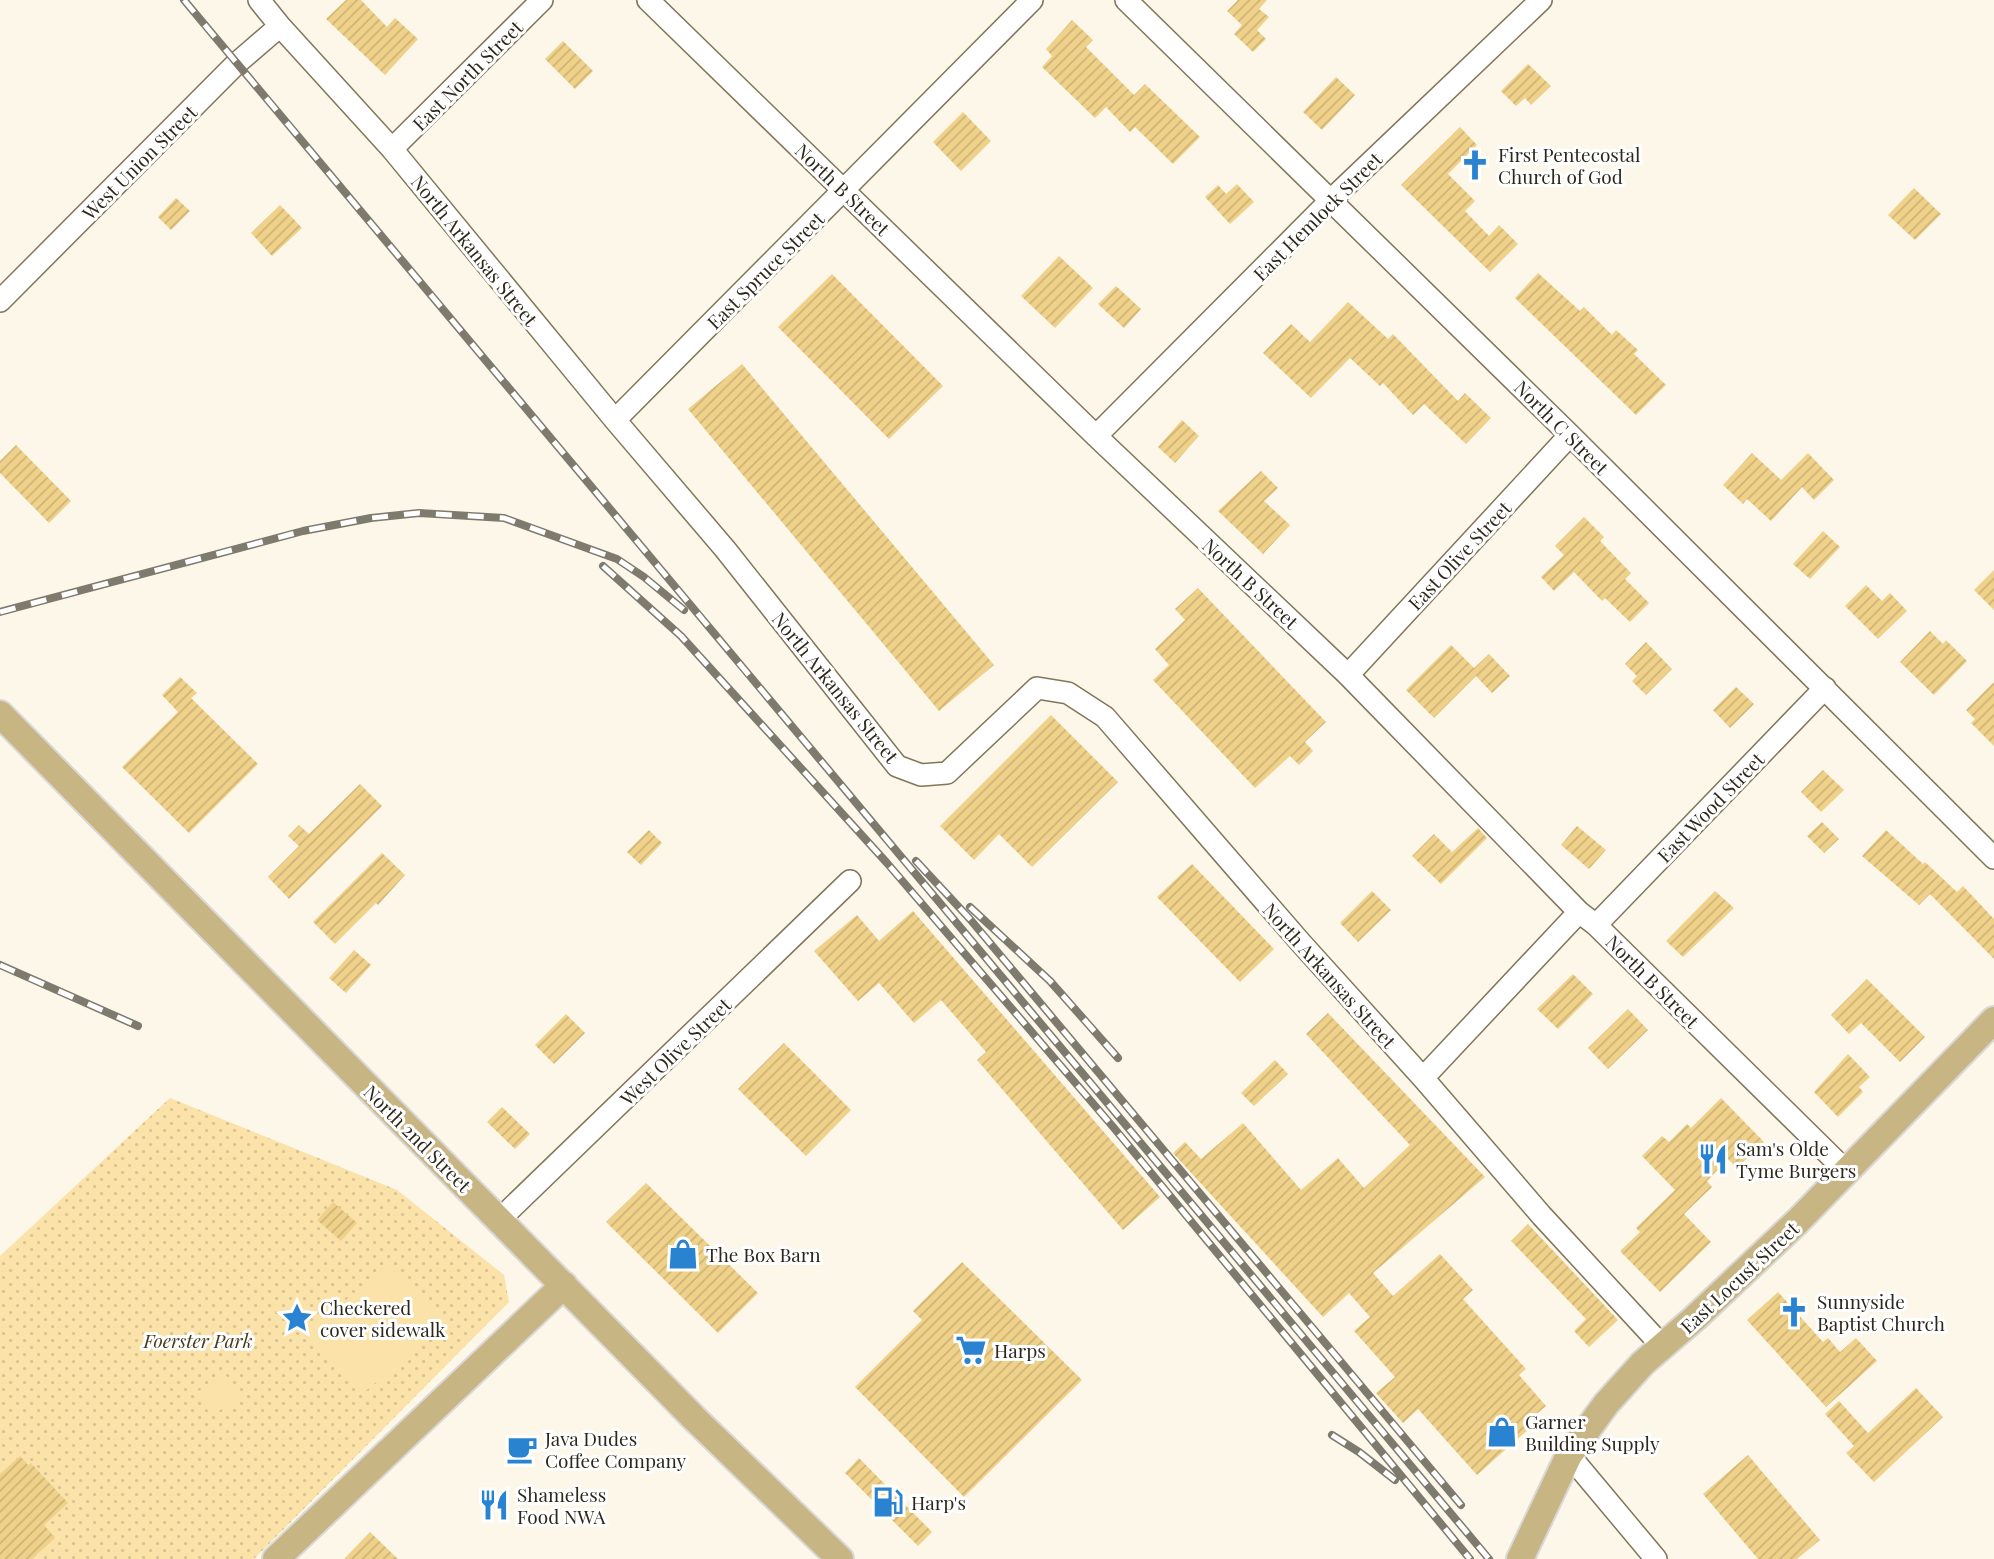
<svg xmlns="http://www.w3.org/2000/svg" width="1994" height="1559" font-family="'Playfair Display',serif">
  <defs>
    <pattern id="grass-dots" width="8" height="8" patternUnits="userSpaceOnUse" patternTransform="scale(1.75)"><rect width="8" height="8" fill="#fbe2a9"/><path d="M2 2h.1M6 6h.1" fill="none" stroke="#d7c291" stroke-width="1.8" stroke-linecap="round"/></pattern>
    <pattern id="building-hatch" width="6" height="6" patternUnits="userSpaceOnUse" patternTransform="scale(1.75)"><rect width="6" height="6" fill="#efd18a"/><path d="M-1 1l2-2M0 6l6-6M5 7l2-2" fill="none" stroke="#cdb376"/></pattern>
  </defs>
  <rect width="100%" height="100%" fill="#fdf7ea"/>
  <path fill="url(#grass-dots)" d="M170,1098L397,1190L504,1275L509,1302L254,1559H0V1256Z"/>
  <path fill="#fbe2a9" d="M389,1263L447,1321L361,1395L305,1335Z
    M225,1374L239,1398L211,1416L197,1392Z"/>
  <path fill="url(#building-hatch)" d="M346,0H361L387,27L395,18L418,39L385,75L326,19Z
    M1238,0H1267L1259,9L1269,17L1257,30L1266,39L1253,52L1234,34L1242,25L1227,11Z
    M1072,20L1093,40L1086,47L1134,95L1145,84L1200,137L1173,164L1135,127L1130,132L1106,107L1095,118L1042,67L1052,56L1046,49Z
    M563,41L593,71L575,89L545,59Z
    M1528,64L1551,86L1531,105L1525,98L1516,106L1501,91Z
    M1336,77L1355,95L1322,130L1303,112Z
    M963,112L991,141L961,171L933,142Z
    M1460,127L1477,145L1448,174L1475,201L1465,211L1489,236L1499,225L1518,244L1490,272L1401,185Z
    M1237,184L1254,202L1230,224L1205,197L1218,185L1226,194Z
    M1914,188L1941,214L1915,240L1888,215Z
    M176,198L190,211L171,230L158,217Z
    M280,205L302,228L272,256L251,233Z
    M1059,256L1093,288L1055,328L1021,296Z
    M1538,273L1580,311L1584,307L1612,335L1616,330L1638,350L1634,354L1666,385L1636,415L1515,298Z
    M832,274L943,386L889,439L778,327Z
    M1116,286L1141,309L1124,328L1098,304Z
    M1348,302L1388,339L1393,334L1458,401L1465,393L1491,418L1466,444L1424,404L1413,415L1383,383L1380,386L1350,358L1311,398L1263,353L1291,324L1310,342Z
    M742,364L994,665L939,711L688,409Z
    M1182,420L1199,436L1175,463L1158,447Z
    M16,445L71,501L49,523L0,473V461Z
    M1752,453L1781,480L1808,453L1834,480L1814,500L1802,487L1771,521L1747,499L1743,504L1723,485Z
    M1261,471L1278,488L1264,501L1290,525L1263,554L1218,511Z
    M1584,517L1604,537L1600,541L1631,573L1625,579L1649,603L1630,622L1605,598L1602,601L1574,572L1554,591L1541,577L1564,555L1555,546Z
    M1823,531L1840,547L1810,579L1793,564Z
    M1994,570V610L1974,590Z
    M1866,585L1882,601L1890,593L1907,611L1878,639L1845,606Z
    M1198,588L1326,722L1305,742L1313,751L1299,765L1290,756L1255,788L1153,680L1169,665L1155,649L1185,620L1175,609Z
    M1930,631L1943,644L1946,640L1967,661L1934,695L1900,662Z
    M1646,642L1672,669L1646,695L1632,681L1637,676L1625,664Z
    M1451,645L1474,668L1489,654L1510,676L1492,693L1476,676L1434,718L1406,690Z
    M180,677L197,693L191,698L258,764L189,833L122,767L178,712L162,695Z
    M1994,682V746L1971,723L1975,719L1966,710Z
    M1736,687L1754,704L1730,728L1713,710Z
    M1051,715L1118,782L1032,867L999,834L974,860L940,826Z
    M1823,770L1844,790L1821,812L1801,792Z
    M360,784L382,806L289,899L268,877L299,846L288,836L299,825L309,834Z
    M1822,822L1839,839L1824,853L1807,836Z
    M1577,826L1606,850L1589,869L1561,845Z
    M1478,828L1487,838L1441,884L1412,856L1434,834L1452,852Z
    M649,830L662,843L641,865L627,852Z
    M1886,830L1923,864L1925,862L1957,892L1963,886L1994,919V959L1930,894L1919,905L1862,856Z
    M382,853L405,875L378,905L376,903L335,944L313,922Z
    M1192,864L1274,949L1240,982L1157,897Z
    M1372,891L1391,910L1358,942L1340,923Z
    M1715,891L1734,908L1683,957L1666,941Z
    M913,911L1160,1197L1123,1230L977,1060L986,1052L941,1000L914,1023L879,983L858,1001L814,951L857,915L879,941Z
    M354,950L371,965L346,993L329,978Z
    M1573,974L1593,994L1558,1029L1537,1009Z
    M1867,979L1925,1037L1900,1062L1861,1023L1849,1034L1831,1015Z
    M1628,1009L1648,1030L1608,1069L1588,1048Z
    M1328,1013L1485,1177L1373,1273L1393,1296L1440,1254L1473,1290L1463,1299L1526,1369L1519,1375L1546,1406L1527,1422L1531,1427L1477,1475L1418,1409L1403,1423L1376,1393L1395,1377L1354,1331L1370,1317L1349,1293L1323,1317L1173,1153L1185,1142L1201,1159L1243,1123L1301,1190L1338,1158L1364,1188L1410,1145L1306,1034Z
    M566,1014L585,1033L554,1064L535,1045Z
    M784,1043L851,1110L806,1156L738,1089Z
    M1848,1054L1870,1077L1859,1087L1863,1092L1838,1117L1814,1092Z
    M1275,1060L1288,1074L1254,1106L1241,1093Z
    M1721,1098L1764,1142L1737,1168L1728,1159L1707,1181L1712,1187L1684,1214L1711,1242L1660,1292L1620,1251L1640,1232L1636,1228L1675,1190L1642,1156L1662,1136L1669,1142L1687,1124L1691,1128Z
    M502,1107L530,1134L515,1149L487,1122Z
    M646,1183L758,1293L718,1333L606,1222Z
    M333,1202L357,1223L341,1241L317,1220Z
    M1528,1224L1618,1320L1589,1347L1574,1331L1586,1319L1511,1241Z
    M962,1262L1082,1380L964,1497L855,1387L922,1320L913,1311Z
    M1778,1292L1823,1342L1828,1338L1840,1352L1856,1338L1877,1361L1826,1407L1747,1320Z
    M1916,1388L1943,1417L1874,1482L1846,1453L1854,1446L1825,1414L1839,1401L1868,1433Z
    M1748,1455L1820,1540L1797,1559H1758L1703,1494Z
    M20,1456L28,1465L31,1463L68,1503L44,1525L55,1538L32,1559H0V1474Z
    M859,1458L932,1532L918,1546L845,1473Z
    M370,1532L398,1559H344Z"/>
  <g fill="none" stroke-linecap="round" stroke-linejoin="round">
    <g stroke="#827659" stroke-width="24">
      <path id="minor" d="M259,0L280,26L392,149L615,420L725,549L897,766L921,775L947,773L1037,688L1068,693L1105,717L1301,943L1423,1078L1542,1216L1663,1347
        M648,0L1096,436L1348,675L1579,912L1596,925L1847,1172
        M1126,0L1570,435L1994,858
        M392,149L542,0
        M0,301L237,63L280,26
        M615,420L1032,0
        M1096,436L1330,201L1541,0
        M1348,675L1570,435
        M1596,925L1825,688
        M1423,1078L1579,912
        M499,1220L850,881
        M1569,1455L1656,1559"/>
    </g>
    <g stroke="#d9d8d6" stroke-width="30">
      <path id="major" d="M0,714L695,1419L840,1559
        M276,1559L564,1285
        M1520,1559L1569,1455L1606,1404L1643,1363L1695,1318L1798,1221L1994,1020"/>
    </g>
    <use href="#minor" stroke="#fff" stroke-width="21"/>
    <use href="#major" stroke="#c8b584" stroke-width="26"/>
    <g stroke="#7f7a6e" stroke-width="8">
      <path id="rail" d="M184,0L1489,1559
        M603,566L681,636L887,863L1114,1128L1470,1559
        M0,612L303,531L371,518L419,513L504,518L617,559L644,577L684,610
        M916,861L969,918L1461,1505
        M970,907L1050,981L1118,1058
        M0,965L138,1026
        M1332,1435L1359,1452L1395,1480"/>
    </g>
    <use href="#rail" stroke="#fff" stroke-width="5" stroke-dasharray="16" stroke-linecap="butt"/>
  </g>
  <defs>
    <g id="church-bare" transform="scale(2.415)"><path d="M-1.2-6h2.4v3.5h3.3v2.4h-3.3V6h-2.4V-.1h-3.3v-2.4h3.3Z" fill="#2a83d0" stroke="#fff" stroke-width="2.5" paint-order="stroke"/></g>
    <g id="restaurant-bare" transform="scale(2.415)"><path d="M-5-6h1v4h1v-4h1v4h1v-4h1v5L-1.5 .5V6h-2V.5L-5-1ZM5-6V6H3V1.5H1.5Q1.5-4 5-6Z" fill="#2a83d0" stroke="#fff" stroke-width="2.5" paint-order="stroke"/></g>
    <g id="shop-bare" transform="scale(2.415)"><path d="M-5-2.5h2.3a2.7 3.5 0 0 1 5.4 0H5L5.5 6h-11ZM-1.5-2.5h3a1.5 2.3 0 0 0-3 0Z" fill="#2a83d0" stroke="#fff" stroke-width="2.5" paint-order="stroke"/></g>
    <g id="sight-bare" transform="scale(2.415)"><path d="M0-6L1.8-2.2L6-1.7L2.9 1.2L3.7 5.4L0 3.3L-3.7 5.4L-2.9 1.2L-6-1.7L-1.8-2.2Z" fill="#2a83d0" stroke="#fff" stroke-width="2.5" paint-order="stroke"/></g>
    <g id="supermarket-bare" transform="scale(2.415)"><path d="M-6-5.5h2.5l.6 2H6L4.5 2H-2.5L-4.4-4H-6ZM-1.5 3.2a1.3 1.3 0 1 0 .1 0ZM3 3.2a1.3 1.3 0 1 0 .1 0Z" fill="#2a83d0" stroke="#fff" stroke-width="2.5" paint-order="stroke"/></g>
    <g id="cafe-bare" transform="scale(2.415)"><path d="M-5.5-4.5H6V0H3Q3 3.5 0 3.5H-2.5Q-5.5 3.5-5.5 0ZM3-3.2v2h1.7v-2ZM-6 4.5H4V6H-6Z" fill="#2a83d0" stroke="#fff" stroke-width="2.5" paint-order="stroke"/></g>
    <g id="fuel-bare" transform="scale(2.415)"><path d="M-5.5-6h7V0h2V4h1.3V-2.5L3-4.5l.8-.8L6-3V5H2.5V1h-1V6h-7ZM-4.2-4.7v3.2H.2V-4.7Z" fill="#2a83d0" stroke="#fff" stroke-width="2.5" paint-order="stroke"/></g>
  </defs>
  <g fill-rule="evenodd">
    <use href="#church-bare" x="1475" y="165"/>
    <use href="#restaurant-bare" x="1713" y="1159"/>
    <use href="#shop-bare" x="683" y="1254"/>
    <use href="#church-bare" x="1794" y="1312"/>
    <use href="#sight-bare" x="297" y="1318"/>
    <use href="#supermarket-bare" x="971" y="1350"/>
    <use href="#shop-bare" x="1502" y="1432"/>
    <use href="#cafe-bare" x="522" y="1449"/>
    <use href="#fuel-bare" x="888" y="1502"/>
    <use href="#restaurant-bare" x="494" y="1505"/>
  </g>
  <g text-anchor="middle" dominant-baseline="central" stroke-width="6" stroke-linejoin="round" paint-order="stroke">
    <g font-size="19" fill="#2d281c" stroke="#fff">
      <text transform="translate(467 75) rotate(-45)">East North Street</text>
      <text transform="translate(139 162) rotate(-45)">West Union Street</text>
      <text transform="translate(843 189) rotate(44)">North B Street</text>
      <text transform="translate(1317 216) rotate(-45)">East Hemlock Street</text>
      <text transform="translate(475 250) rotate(51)">North Arkansas Street</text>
      <text transform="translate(765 270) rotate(-45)">East Spruce Street</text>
      <text transform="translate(1562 427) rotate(45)">North C Street</text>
      <text transform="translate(1459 555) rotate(-47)">East Olive Street</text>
      <text transform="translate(1251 583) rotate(43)">North B Street</text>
      <text transform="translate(836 687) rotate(51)">North Arkansas Street</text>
      <text transform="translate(1710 807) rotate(-46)">East Wood Street</text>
      <text transform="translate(1330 975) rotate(48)">North Arkansas Street</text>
      <text transform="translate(1653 981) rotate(45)">North B Street</text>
      <text transform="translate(675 1051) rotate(-44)">West Olive Street</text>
      <text transform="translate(418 1138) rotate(45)">North 2nd Street</text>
      <text transform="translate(1739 1277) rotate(-43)">East Locust Street</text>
    </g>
    <g font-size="19" fill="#2d281c" stroke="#fff" text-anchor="start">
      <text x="1498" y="154">First Pentecostal<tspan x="1498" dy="22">Church of God</tspan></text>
      <text x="1736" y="1148">Sam's Olde<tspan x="1736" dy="22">Tyme Burgers</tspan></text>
      <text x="706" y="1254">The Box Barn</text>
      <text x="1817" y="1301">Sunnyside<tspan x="1817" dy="22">Baptist Church</tspan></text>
      <text x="320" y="1307">Checkered<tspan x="320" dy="22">cover sidewalk</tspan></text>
      <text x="994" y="1350">Harps</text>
      <text x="1525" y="1421">Garner<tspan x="1525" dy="22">Building Supply</tspan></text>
      <text x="545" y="1438">Java Dudes<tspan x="545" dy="22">Coffee Company</tspan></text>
      <text x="517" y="1494">Shameless<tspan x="517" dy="22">Food NWA</tspan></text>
      <text x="911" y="1502">Harp's</text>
    </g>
    <g font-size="19" font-style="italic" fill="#483b1b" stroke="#fff">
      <text x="198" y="1340">Foerster Park</text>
    </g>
  </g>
</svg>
